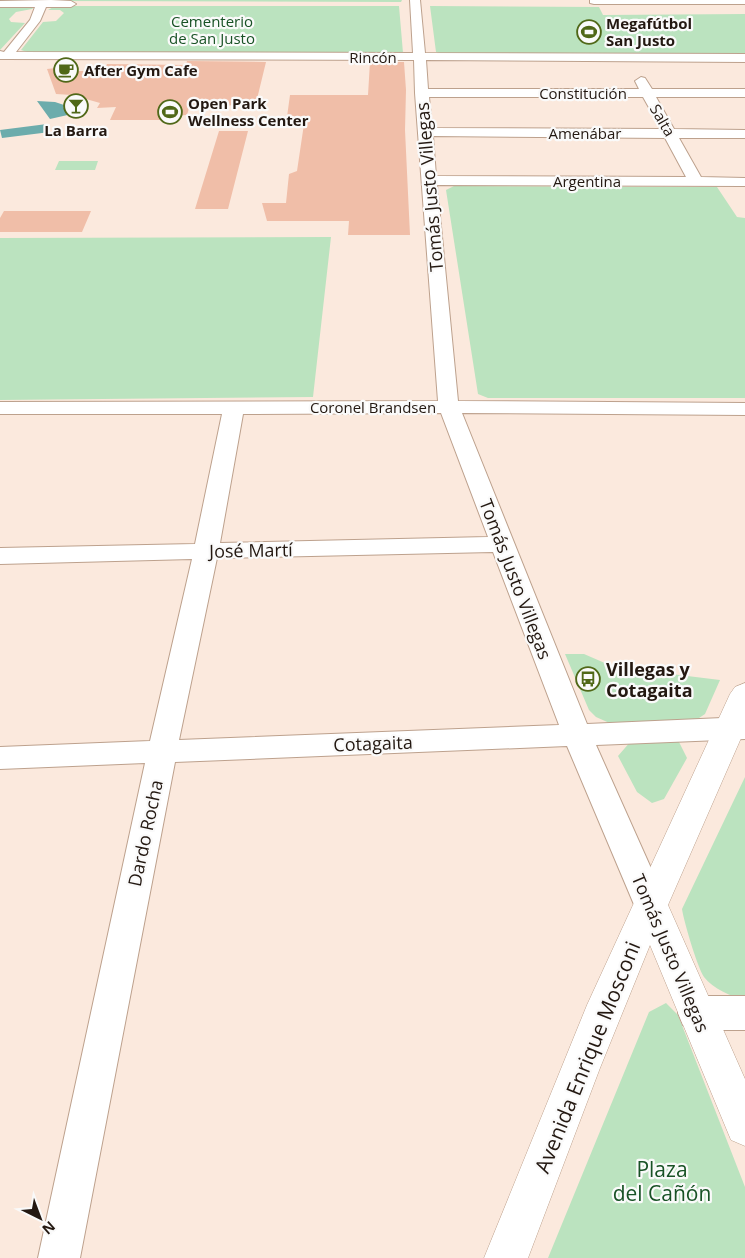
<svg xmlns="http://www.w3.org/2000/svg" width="745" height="1258" font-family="'Open Sans',sans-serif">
  <rect width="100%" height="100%" fill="#fbe9dd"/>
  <path fill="#bbe3bf" d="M53,0H402L401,2L52,1Z
    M0,6H35L32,9L16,12L9,19L11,22L25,23L0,50Z
    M55,6H399L403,53H30L21,50L43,22L56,21L64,13L60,10H48Z
    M430,6L599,7L603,15L745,14V55L443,54L436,52Z
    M59,161H98L95,170H55Z
    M454,186L717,187L737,217L745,218V398H488L478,394L446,190Z
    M331,237L313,397L0,400V238Z
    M565,654H584L614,667L720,680L705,714L696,720L614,725L596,717L589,710Z
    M631,741L679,742L687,758L664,799L652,803L637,792L618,756Z
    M745,777V1000C731,996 713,989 704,977C697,966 684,922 682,909Z
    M666,1003L678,1015L745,1187V1258H548L649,1012Z"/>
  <path fill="#6cacac" d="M37,101L55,102L67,106L63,107L65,108L81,106L72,114L50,119Z
    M47,124L50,132L2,138L0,130Z"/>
  <path fill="#f0bea8" d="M187,61L266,62L257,99L215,109L189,108L187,115L169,116L168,120H110L116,107L97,108L100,103L72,95L56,94L47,69L74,66L76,71H104L107,64L186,65Z
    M370,62H404L406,90L405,130L410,235H348L349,221H267L262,203H286L289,174L297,171L304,124H286L290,95H368Z
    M219,131H248L228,209H195Z
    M4,211H91L82,232H0V218Z"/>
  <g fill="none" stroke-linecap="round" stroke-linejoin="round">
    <g stroke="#bda18d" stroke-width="2">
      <path id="minor" d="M51,0L71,1L76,4L71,7H46L40,21L16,52L413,53L410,0H420L425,53L745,54V62L426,60L428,89H639L635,81L641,77L645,78L652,89H745V97H656L674,129L745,130V138H679L701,177L745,178V186L437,185L458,401L745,403V415L462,413L587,724L745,717V739L596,745L667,904L662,914L650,918L638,914L567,746L175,762L80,1258H38L145,763L0,769V747L150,741L192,559L0,564V548L195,544L222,414H0V402L438,401L415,93L414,60L0,59V51L4,52L30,20L35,7H0V1ZM429,97H643L661,129L432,128ZM433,136L665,138L686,177L436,176ZM441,413L488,537L220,543L243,414ZM493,552L559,725L179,740L217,558Z
        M590,0H745V4H594L590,3Z
        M696,996H745V1030H696L683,1025L678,1013L683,1001Z"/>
    </g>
    <g stroke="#bda18d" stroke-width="1">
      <path id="major" d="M745,683V729L668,905L745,1079V1146L731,1140L650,945L600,1068L528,1258H484L587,1005L730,694L735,687Z"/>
    </g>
    <use href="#minor" fill="#fff" fill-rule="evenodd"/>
    <use href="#major" fill="#fff" fill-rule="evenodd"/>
  </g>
  <defs>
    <g id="stadium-ring" transform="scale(1.25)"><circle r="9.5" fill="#fafafa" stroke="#506818" stroke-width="1.5"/><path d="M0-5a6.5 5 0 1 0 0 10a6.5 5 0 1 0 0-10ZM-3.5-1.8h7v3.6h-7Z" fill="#506818"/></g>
    <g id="cafe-ring" transform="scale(1.25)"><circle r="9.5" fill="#fafafa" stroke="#506818" stroke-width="1.5"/><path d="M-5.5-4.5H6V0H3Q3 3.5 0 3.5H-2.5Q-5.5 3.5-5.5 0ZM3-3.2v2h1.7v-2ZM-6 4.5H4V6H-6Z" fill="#506818"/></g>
    <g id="bar-ring" transform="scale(1.25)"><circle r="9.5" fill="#fafafa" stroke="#506818" stroke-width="1.5"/><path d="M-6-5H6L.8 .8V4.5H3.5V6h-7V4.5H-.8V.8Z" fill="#506818"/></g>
    <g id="bus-ring" transform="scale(1.25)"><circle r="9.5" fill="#fafafa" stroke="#506818" stroke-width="1.5"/><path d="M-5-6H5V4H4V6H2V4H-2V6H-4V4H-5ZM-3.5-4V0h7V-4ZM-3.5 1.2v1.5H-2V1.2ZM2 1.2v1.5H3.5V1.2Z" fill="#506818"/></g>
  </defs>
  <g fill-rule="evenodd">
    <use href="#stadium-ring" x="589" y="32"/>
    <use href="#cafe-ring" x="66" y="70"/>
    <use href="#bar-ring" x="76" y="106"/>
    <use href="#stadium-ring" x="170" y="112"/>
    <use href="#bus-ring" x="588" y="679"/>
  </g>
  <g text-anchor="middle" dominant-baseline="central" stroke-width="4.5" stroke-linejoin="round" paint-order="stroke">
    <g font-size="15" fill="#185225" stroke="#fafafa">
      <text x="212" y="21">Cementerio<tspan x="212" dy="17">de San Justo</tspan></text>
    </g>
    <g font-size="15" font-weight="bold" fill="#231811" stroke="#fafafa" text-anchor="start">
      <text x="606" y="23">Megafútbol<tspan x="606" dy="17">San Justo</tspan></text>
      <text x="84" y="70">After Gym Cafe</text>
      <text x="188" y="103">Open Park<tspan x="188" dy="17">Wellness Center</tspan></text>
      <text x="76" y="130" text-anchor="middle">La Barra</text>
    </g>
    <g font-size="15" fill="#231811" stroke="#fafafa">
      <text x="373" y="57">Rincón</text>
      <text x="583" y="93">Constitución</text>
      <text transform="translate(663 120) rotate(60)">Salta</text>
      <text x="585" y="133">Amenábar</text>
      <text x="587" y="181">Argentina</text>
      <text x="373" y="407">Coronel Brandsen</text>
    </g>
    <g font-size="18" fill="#231811" stroke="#fafafa">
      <text transform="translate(429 187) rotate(-95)">Tomás Justo Villegas</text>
      <text transform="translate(251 550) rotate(-1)">José Martí</text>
      <text transform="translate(516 579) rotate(69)">Tomás Justo Villegas</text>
      <text transform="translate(373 743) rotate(-2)">Cotagaita</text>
      <text transform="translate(145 833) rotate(-78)">Dardo Rocha</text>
      <text transform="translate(671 953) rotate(67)">Tomás Justo Villegas</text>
    </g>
    <g font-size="18" font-weight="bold" fill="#231811" stroke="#fafafa" text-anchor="start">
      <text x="606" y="669">Villegas y<tspan x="606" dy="21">Cotagaita</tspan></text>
    </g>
    <g font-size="21" fill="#231811" stroke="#fafafa">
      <text transform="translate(587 1057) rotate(-68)">Avenida Enrique Mosconi</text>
    </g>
    <g font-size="21" fill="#185225" stroke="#fafafa">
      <text x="662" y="1169">Plaza<tspan x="662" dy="24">del Cañón</tspan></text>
    </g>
  </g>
  <g transform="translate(40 1218) rotate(138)" stroke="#fafafa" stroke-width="4" paint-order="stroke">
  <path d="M0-4L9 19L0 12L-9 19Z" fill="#231811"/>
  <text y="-8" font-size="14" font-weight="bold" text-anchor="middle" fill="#231811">N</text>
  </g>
</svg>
